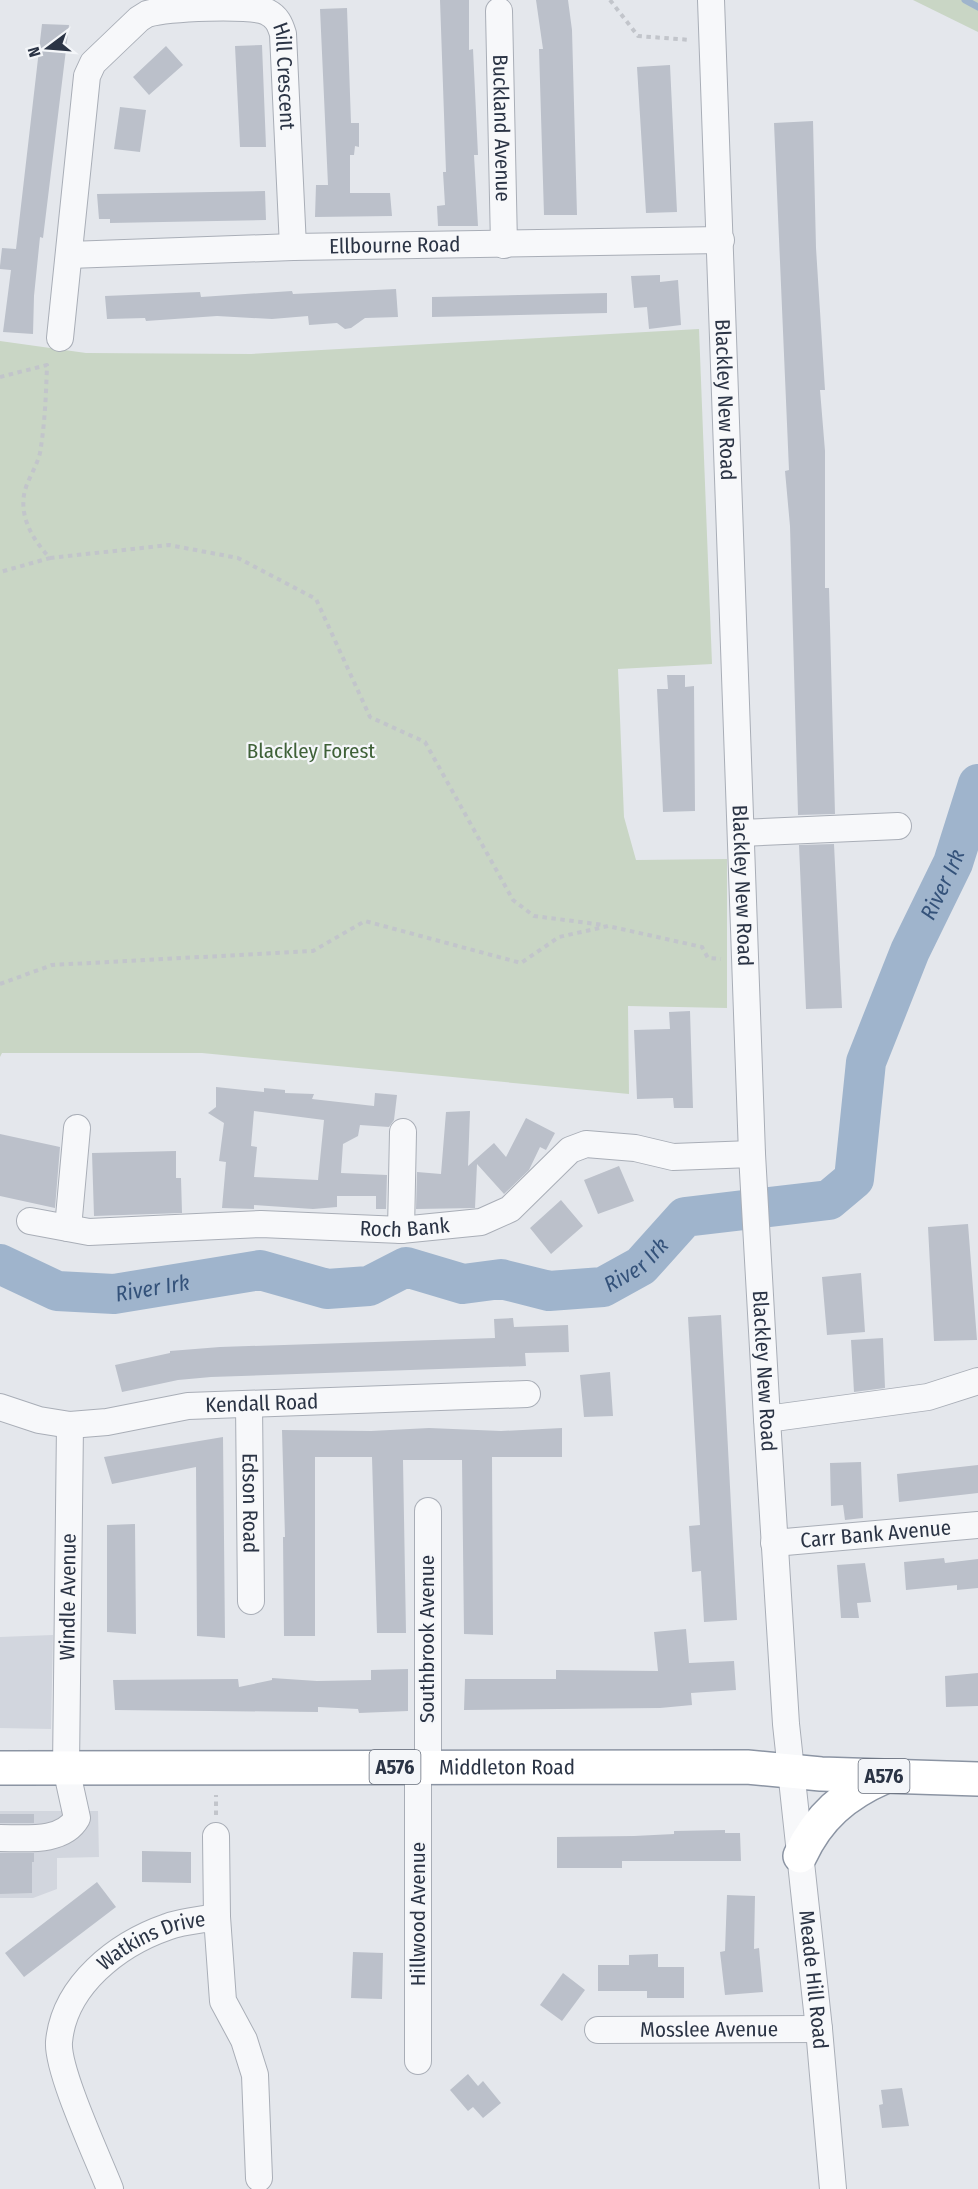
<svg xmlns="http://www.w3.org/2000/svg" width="978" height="2189" font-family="'Fira Sans Condensed',sans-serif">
  <rect width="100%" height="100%" fill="#e4e7ec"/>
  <path fill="#d2d6de" d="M53,1635L51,1729L0,1728V1637Z
    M0,1811H98L99,1857L57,1858V1889L33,1898H0Z"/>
  <path fill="#c9d6c5" d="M913,0H978V32Z
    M699,329L712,664L618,669L624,817L636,860L727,859V1008L628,1006L629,1094L202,1053H2L0,1057V341L86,353L251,354Z"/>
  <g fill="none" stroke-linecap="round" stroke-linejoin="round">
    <path stroke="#9fb4cc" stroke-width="7" d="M965,0L978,7"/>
    <path stroke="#9fb4cc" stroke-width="40" id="s1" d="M0,1264L57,1291L114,1294L260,1270L327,1289L369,1286L406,1267L463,1284L501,1279L549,1291L603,1287L641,1266L685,1217L829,1200L854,1179L866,1062L910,951L953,863L978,784"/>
  </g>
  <path fill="#bbc0ca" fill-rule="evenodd" d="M440,0H469V50L473,49L478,155H474L478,226H438L437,206L445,205L443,172H446Z
    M536,0H568L572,30L577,215H544L539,49H543Z
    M347,8L351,123H359V147L355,146L354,155H350V193H390L392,216L315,217L316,185H328L320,9Z
    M42,24L69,25L43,238L40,237L34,296L33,334L3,332L11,270L0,269V266L2,248L16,249Z
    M262,45L266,147H240L235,46Z
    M166,46L183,65L149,95L133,77Z
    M670,65L677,212L646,213L637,67Z
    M120,107L146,110L140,152L114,149Z
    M813,121L816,248L825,390H820L825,451V588H829L835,814L798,815L790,526L785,471L789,470L774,123Z
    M265,191L266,220L110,223V219H99L97,194Z
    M660,275V282L678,280L681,325L649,329L647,307L634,308L631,276Z
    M396,289L398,317L365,318L351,328L345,329L337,323L309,325L308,316L272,319L217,316L146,321L145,318L107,319L105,296L200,292L201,297L292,291L293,294Z
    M607,293V313L432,317V297Z
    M667,675H685V687L694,686L695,811L663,812L657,689H668Z
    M834,844L842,1008L806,1009L799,845Z
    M690,1011L693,1108H674L673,1098L637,1099L634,1030L670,1029L669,1012Z
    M216,1087L264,1092V1088L285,1090V1093L314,1094L312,1099L374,1106L375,1093L397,1095L394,1120L389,1127L360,1125L358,1136L343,1144L341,1173L387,1175L386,1209H376V1196H337V1207L313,1209L254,1205V1209L222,1208L226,1162L219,1161L224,1123L208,1113L216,1107ZM254,1111L324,1120L318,1180L254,1177L257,1147L251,1146Z
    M470,1111L468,1166L494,1143L506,1157L526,1118L555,1133L546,1150L540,1147L529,1170L504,1194L477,1164L475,1208L416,1209L417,1172L441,1174L446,1112Z
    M0,1134L60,1147L55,1208L0,1196Z
    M176,1151V1178H181L182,1213L94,1216L92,1153Z
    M619,1166L634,1201L598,1214L584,1180Z
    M561,1200L583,1226L551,1254L530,1228Z
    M968,1224L977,1340L934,1341L928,1227Z
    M861,1273L865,1332L827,1335L822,1277Z
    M721,1315L737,1620L704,1622L701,1571L692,1572L689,1526L700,1525L688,1317Z
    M513,1318L514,1327L568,1325L569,1352L525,1353L526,1366L211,1377L178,1380L122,1392L115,1365L170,1353V1351L220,1347L495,1338L494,1319Z
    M883,1338L885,1388L854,1392L851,1340Z
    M610,1372L613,1416L584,1417L580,1375Z
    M429,1428L501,1431L562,1428V1457H492L493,1635L464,1634L462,1460H403L406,1633H377L372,1457H315V1636H284L283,1537H285L282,1430L371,1431Z
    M223,1437L225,1638L197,1636L196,1467L112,1484L104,1457Z
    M861,1462L863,1518L845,1520L843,1505L831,1506L830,1463Z
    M978,1465V1493L899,1502L897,1474Z
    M135,1524L136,1634L107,1632V1525Z
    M944,1558L945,1563L978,1559V1588L957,1590V1585L906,1590L904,1562Z
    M865,1563L871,1602L857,1603L859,1618H841L837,1565Z
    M686,1629L689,1663L734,1661L736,1690L691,1693L692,1705L660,1708L464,1710L465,1679H556V1670L658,1671L654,1632Z
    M408,1669V1711L359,1713L358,1709L318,1707V1712L115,1710L113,1680L238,1679L239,1687L272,1680V1678L317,1681L371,1680V1670Z
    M978,1673V1706L946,1707L945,1676Z
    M0,1814H34V1823H0Z
    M725,1830V1833H740L741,1861H622V1868H557V1837L634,1836L674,1834V1831Z
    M142,1851L191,1852V1883L142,1882Z
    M0,1853H34V1862H32V1893L0,1894Z
    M97,1882L116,1907L24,1977L5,1953Z
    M727,1895L755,1896L754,1949L759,1948L763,1992L725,1995L720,1952L725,1951Z
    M353,1952L383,1953L382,1999L351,1998Z
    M658,1954V1967H684V1998H647V1991H598V1965H629V1955Z
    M563,1973L585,1990L562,2021L540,2005Z
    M468,2074L478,2086L483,2081L501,2103L483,2118L473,2107L468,2111L450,2090Z
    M902,2088L909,2126L882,2128L879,2105L883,2104L881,2090Z"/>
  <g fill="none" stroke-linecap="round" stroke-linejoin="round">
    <g stroke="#a9aeb7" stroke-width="28">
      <g id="minor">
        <path id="s2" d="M711,0L752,1154L767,1419L786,1724L819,2029L833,2189"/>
        <path id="s3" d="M499,11L504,245"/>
        <path id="s4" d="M69,255L293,247L721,240"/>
        <path id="s5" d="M60,338L87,76L93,63L139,19L147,14C167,8 250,4 267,12C277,17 280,24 283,34L293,247"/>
        <path d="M741,833L898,826"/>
        <path id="s6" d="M30,1221L89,1232L261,1224L401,1230L481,1222L510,1209L570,1150L586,1144L635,1148L673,1157L752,1154"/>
        <path d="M68,1228L77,1128"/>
        <path d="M401,1230L403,1132"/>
        <path id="s7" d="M249,1404L251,1601"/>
        <path id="s8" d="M0,1407L39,1420L70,1425L107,1422L188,1406L527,1394"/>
        <path d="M767,1419L928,1397L978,1381"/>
        <path d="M428,1511V1767"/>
        <path id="s9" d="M774,1543L978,1525"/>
        <path d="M216,1836L217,1917"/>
        <path id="s10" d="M0,1838C25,1838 63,1843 77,1818L66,1768L70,1425"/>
        <path id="s11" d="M598,2030L819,2029"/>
        <path d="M418,2061V1767"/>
        <path id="s12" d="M110,2189C98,2158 57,2071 59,2042C64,1985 118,1944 167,1927C182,1921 201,1920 217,1917L223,2001L244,2040L255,2075L259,2178"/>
      </g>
    </g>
    <g stroke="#8b94a3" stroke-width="36">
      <g id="highway">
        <path id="s13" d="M0,1768L747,1767L821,1774L978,1779"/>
        <path d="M800,1856C818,1817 845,1794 884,1777"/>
      </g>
    </g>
    <path stroke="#c2c5cb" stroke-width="4" stroke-dasharray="4.5 4.5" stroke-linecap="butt" d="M610,0L638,36L691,40
      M0,377L47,365C46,395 45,423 40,453C37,465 30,476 26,487C17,514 32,539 50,558L0,572
      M50,558L169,545L238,558L316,599L370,717L425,742L513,900L534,916L604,925
      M0,984L52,965L313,951L365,921L521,963L559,937L608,926L702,947L708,958L721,959
      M216,1815V1795"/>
    <use href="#minor" stroke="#f7f8fa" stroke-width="26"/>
    <use href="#highway" stroke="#fff" stroke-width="33"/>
  </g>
  <g text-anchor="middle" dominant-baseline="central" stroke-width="4.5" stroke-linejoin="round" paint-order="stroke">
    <g fill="#f4f6f9" stroke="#676e7b" stroke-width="1.5">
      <rect x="369.5" y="1750" width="51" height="34" rx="4.5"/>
      <rect x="858.5" y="1759" width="51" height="34" rx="4.5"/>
    </g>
    <g font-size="20" font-weight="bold" fill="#2b3445">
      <text x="395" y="1767">A576</text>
      <text x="884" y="1776">A576</text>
    </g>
    <g font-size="21" fill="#2b3445" stroke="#f4f6f9">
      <text stroke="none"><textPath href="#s5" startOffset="542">Hill Crescent</textPath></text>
      <text stroke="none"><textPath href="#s3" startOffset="117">Buckland Avenue</textPath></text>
      <text stroke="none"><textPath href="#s4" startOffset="326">Ellbourne Road</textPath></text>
      <text stroke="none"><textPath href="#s2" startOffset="400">Blackley New Road</textPath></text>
      <text stroke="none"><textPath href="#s2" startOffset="886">Blackley New Road</textPath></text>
      <text stroke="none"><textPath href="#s6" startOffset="376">Roch Bank</textPath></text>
      <text stroke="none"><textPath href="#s2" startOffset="1372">Blackley New Road</textPath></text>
      <text stroke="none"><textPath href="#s8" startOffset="266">Kendall Road</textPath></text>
      <text stroke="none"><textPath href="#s7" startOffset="99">Edson Road</textPath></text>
      <text stroke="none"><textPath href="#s9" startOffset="102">Carr Bank Avenue</textPath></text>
      <text stroke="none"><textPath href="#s10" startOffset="306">Windle Avenue</textPath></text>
      <text transform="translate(427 1639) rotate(-90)">Southbrook Avenue</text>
      <text stroke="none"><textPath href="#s13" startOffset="507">Middleton Road</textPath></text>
      <text transform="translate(418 1914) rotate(-90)">Hillwood Avenue</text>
      <text stroke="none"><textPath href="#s12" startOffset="303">Watkins Drive</textPath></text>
      <text stroke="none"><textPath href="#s2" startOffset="1983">Meade Hill Road</textPath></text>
      <text stroke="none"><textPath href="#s11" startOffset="111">Mosslee Avenue</textPath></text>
    </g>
    <g font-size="21" fill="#3f6138" stroke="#f4f6f9">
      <text x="311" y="751">Blackley Forest</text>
    </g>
    <g font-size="22" font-style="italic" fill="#34527a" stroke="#f4f6f9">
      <text stroke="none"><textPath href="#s1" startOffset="1221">River Irk</textPath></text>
      <text stroke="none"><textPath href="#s1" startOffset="663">River Irk</textPath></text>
      <text stroke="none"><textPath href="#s1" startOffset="159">River Irk</textPath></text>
    </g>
  </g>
  <g transform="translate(48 48) rotate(254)" stroke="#f4f6f9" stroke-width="4.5" paint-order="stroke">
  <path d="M0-4.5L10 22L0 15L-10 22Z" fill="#2b3445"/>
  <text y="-9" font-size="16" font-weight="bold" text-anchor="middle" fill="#2b3445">N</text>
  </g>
</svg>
